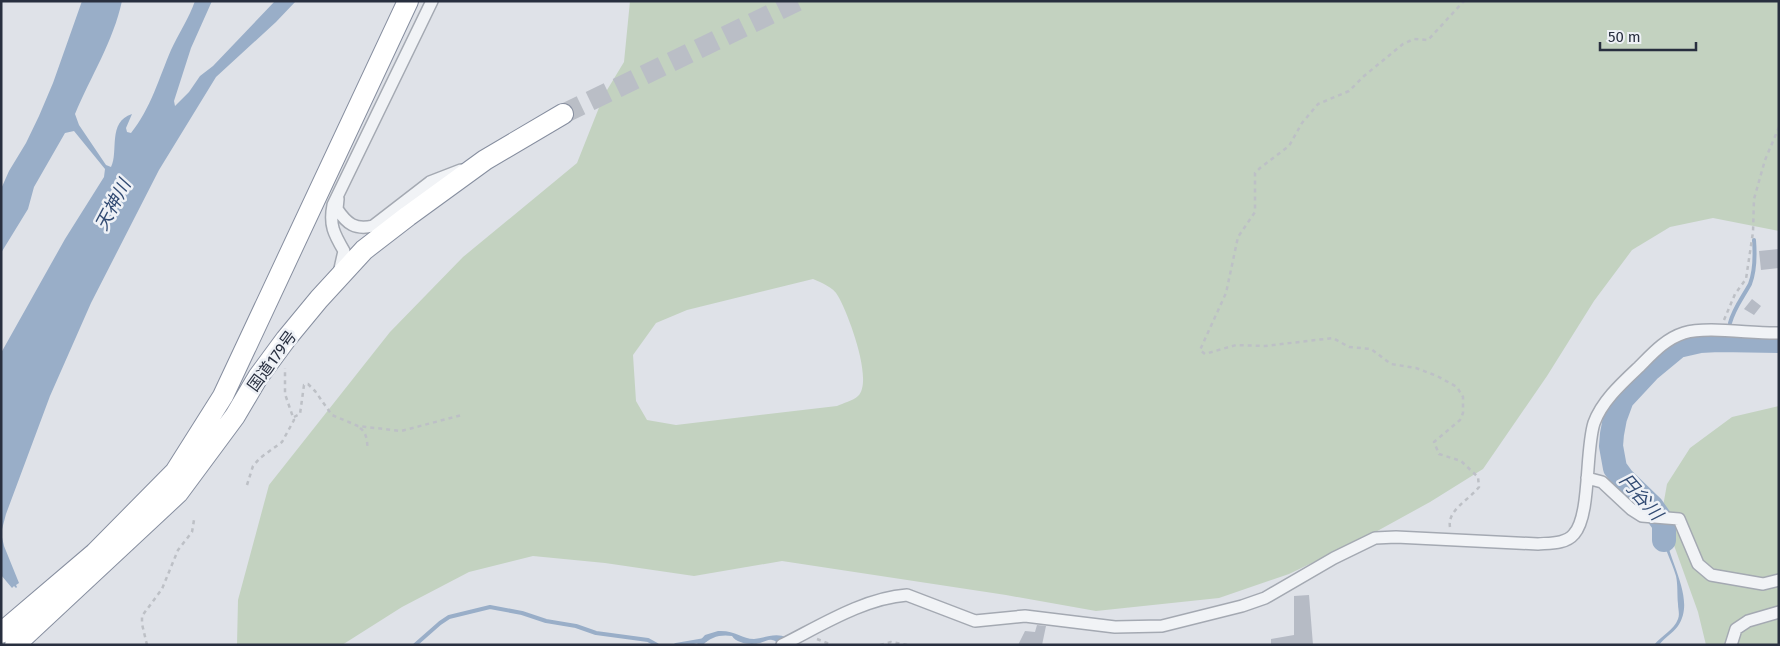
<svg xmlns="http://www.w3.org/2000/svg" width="1780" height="646" font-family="'Fira Sans','Noto Sans JP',sans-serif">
  <rect width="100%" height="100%" fill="#dfe2e8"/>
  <path fill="#c3d2c0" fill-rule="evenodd" d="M630,1H1779V231L1713,218L1670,227L1632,250L1594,301L1547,376L1483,469L1430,502L1370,535L1289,574L1219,598L1096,611L1006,595L782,561L694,576L605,563L533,556L469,572L402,607L342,645H237L238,600L269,485L390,332L463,257L577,163L604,95L624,62ZM813,279C822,283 833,287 838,296C848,313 874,381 858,396C853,401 843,403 837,406L676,425L647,420L636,401L633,355L656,323L687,310Z
    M1779,406V645H1706L1698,612L1662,512L1667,484L1690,448L1732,417Z"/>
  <path fill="#99aec8" d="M82,1H122C113,42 91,76 75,114L79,125L106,165L111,167C119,152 107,122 132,114L126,128L127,132L131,133C151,108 159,78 171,50C179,33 189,18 195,1H212L191,48L174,101L175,106L189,92L200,76L213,66L275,1H296L276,22L216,77L159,170L91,303L50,396L6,514L1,533L4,546L19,583L16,585L17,587L16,588L14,586L12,588L1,575V353L65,239L104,177L105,169L74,131L65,133L34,187L28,209L1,253V189L9,171L26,143L39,116L53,83Z
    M1663,524H1665C1663,555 1698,597 1678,626C1673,633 1664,638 1659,645H1654C1661,636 1674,630 1678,619C1680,614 1678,609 1678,604C1677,595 1678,585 1676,576C1671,558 1660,544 1663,524Z
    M718,631C735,630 742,639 754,639C766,638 776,632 787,638L779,645C777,643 775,640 772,640C768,639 764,642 760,643C752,645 737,644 732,636C721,634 710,637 703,645H696L705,635Z"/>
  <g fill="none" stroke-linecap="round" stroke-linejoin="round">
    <path stroke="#99aec8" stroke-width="4" d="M1730,323C1734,308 1743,297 1750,284C1755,271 1755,253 1754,240
      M415,645L440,623L449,617L490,607L522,613L546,621L576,626L596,633L648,640L657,645
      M676,645L705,640"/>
    <path stroke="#99aec8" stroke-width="24" d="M1664,540V524L1652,507L1623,479L1615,468L1611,446L1612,434L1615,418L1622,399L1649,370L1678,346L1700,341L1719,340L1779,341"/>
  </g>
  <path fill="#b6bbc5" d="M1779,249V268L1761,270L1759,251Z
    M1752,299L1761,306L1754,315L1744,309Z
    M1309,595L1313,645H1271V639L1294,635V596Z
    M1037,625L1046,626L1042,645H1018L1025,631L1035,632Z"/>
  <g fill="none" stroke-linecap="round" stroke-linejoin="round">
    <path stroke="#babec6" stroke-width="20" stroke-dasharray="20 10" stroke-linecap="butt" d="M563,114L798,1"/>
    <g stroke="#a4a9b2" stroke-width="14">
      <path id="street" d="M338,199L337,209C347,224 355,230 373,226L430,182L461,170
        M339,273L344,251C334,234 329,225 333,205L432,1
        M1587,478L1602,482L1631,509L1642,516L1679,519L1698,564L1711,575L1763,584L1779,580
        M782,645C820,626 864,598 907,595L975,621L1025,616L1115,627L1162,626L1242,606L1265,598L1334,558L1375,538L1396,537L1538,544C1550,543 1566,544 1574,534C1591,515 1585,451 1594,423C1602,401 1622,383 1639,367C1652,354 1665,339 1684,333C1707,326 1753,334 1779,333
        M1731,645L1736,629L1748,621L1779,612"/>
    </g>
    <g stroke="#868e9f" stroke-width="22">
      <path id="highway" d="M1,633L95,553L175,472L223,396L408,1
        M15,645L178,493L235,416L258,377L286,339L319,299L364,250L408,216L485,160L563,114"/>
    </g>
    <path stroke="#bdc0c6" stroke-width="2.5" stroke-dasharray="4 4" stroke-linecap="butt" d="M1724,320L1735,294L1746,279L1753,232L1754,199L1765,160L1779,127
      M294,417L300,414L304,385L308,384L315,391L332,415L358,426L401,431L462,415
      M360,428C366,432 368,441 367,449
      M247,485L253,466L260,458L282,442L294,420L285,394V368
      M1450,527C1447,510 1469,500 1479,487L1478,477L1461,461L1439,454L1434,442L1460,420L1463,413V397L1457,387L1437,376L1416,368L1391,364L1371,349L1349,347L1333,338L1265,346L1236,345L1205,354L1200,350L1226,293L1238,237L1255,212V173L1260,168L1289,146L1302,123L1318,104L1349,91L1364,76L1403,44L1414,39L1428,40L1464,1
      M817,639L832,645
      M147,645L142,624V616L162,589L178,550L192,532L194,520
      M880,645L891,642L907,645"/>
    <use href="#street" stroke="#f1f3f6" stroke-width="11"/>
    <use href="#highway" stroke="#fff" stroke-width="20"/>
  </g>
  <g text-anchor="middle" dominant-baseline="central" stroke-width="5" stroke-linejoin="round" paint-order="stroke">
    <g font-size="16" fill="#282f3f" stroke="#eef1f6">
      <text transform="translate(272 361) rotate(-54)">国道179号</text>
    </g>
    <g font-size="18" font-style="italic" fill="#324b73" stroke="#eef1f6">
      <text transform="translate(113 205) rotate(-62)">天神川</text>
      <text transform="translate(1641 497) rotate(49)">円谷川</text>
    </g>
  </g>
  <rect width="1780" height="646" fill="none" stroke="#282f3f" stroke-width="5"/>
  <path d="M1600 42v8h96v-8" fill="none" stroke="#282f3f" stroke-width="2.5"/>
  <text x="1608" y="42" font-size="15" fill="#282f3f" stroke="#eef1f6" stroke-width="4" paint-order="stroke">50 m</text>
</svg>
